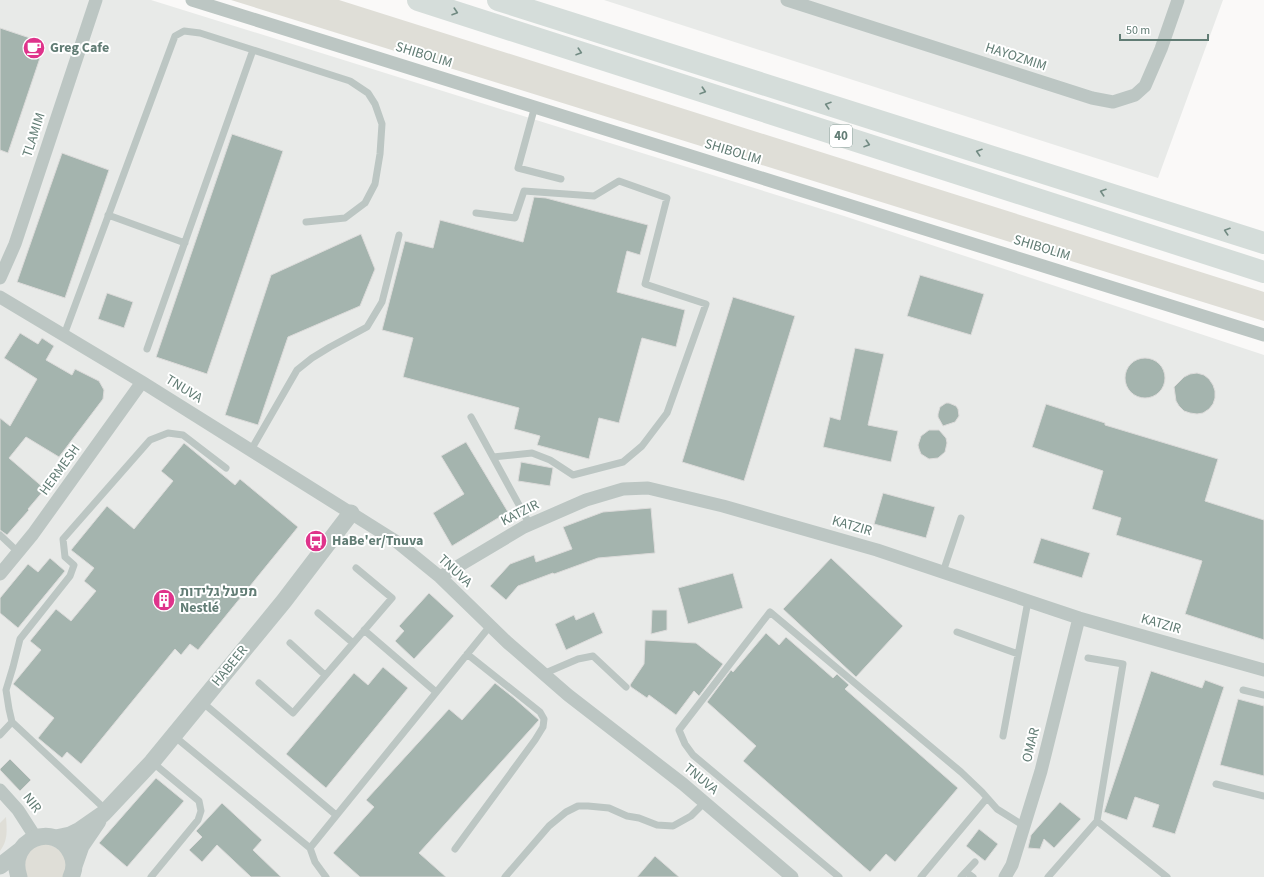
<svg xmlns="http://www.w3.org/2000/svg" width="1264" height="877" font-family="'Source Sans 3',Heebo,sans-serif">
  <rect width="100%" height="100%" fill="#faf9f8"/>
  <path fill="#e8eae8" d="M0,0H151L844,216L1264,355V877H0Z
    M604,0H1223L1158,178Z"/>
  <path fill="#dfded7" d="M231,0H339L1264,292V321Z
    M6,817C7,830 8,841 0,851V823Z
    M46,842L66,854V877H25C22,850 22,853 46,842Z"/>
  <path fill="#a4b4ae" stroke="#dcdbda" d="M0,28L45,43L8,153L0,150Z
    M232,134L283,151L207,374L156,357Z
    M62,153L109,170L65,298L17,282Z
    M534,197L546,198L648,225L640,255L627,251L617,292L685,310L676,347L642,338L619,423L599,418L589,459L537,445L540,436L514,429L519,408L403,377L413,338L382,330L405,241L433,248L440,220L523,242Z
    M361,234L375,269L360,306L288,337L258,425L225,415L271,275Z
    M920,275L984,294L971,335L907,316Z
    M107,293L133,302L124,328L98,319Z
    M733,297L795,316L744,481L682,462Z
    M20,333L38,344L42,338L54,346L46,360L72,375L75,369L99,381L104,390L103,399L59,457L26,437L9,458L45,489L28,509L29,510L7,535L0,530V418L10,426L37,379L4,358Z
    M855,348L884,354L868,425L898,431L891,462L823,447L830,417L840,420Z
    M1125 378a20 20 0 1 1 40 0a20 20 0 1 1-40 0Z
    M1197,373L1204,375L1209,379L1213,385L1215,391V398L1213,404L1209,409L1203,413L1197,414L1190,413L1184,411L1179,406L1176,401L1174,387L1184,377L1190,374Z
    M946,403H949L956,406L958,409L959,416L955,422L943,426L938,417V414L940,407Z
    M1046,404L1105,423V425L1218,459L1205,501L1264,520V640L1185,614L1202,561L1116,535L1121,518L1092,509L1103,471L1032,447Z
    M929,430H939L946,438L947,443L945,452L938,458L929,459L921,454L919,449L918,445L921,436Z
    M466,442L508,512L452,546L433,513L464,494L441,456Z
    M184,443L235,485L240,479L298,527L198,650L190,644L181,655L175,649L81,764L67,752L62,758L38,738L54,718L13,684L41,650L30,641L56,609L71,621L96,591L84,581L94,568L71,550L107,506L134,529L173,481L161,471Z
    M521,462L553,468L550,486L518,481Z
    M883,493L935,507L926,538L874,524Z
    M651,508L655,553L598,558L554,574L553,573L518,586L506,600L490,586L510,564L534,555L536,562L572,549L563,527L603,512Z
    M1041,538L1090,553L1082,578L1033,563Z
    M50,558L65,571L18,628L0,613V598L28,564L38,572Z
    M831,558L903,626L856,677L783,609Z
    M733,573L743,608L688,624L678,588Z
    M429,593L454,616L414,659L395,641L404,631L399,626Z
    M652,610H667V630L651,634Z
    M594,612L603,633L566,650L555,624L574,615L576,620Z
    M766,633L779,645L786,637L833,678L837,674L849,685L845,689L958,788L895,862L886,854L870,872L743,761L756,746L707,702L731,670L733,672Z
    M645,640L696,643L723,664L699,696L694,691L676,715L649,695L647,698L631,687L630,685L644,664Z
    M383,667L408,688L326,788L286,754L354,673L368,685Z
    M1151,671L1202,688L1205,680L1224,687L1175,834L1152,827L1159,805L1135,797L1127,820L1104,812Z
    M495,683L514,698L539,720L419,853L446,877H360L333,853L374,807L366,800L449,709L462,720Z
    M1238,699L1264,706V776L1220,765Z
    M10,759L31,780L20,791L0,770V769Z
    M156,778L184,801L127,867L99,843Z
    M1060,802L1081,819L1054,848L1044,839L1040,849L1028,848L1031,835Z
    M222,803L262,840L253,850L281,877H251L217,845L202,862L189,850L202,837L196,831Z
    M979,829L998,844L985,861L966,846Z
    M655,856L679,877H637Z"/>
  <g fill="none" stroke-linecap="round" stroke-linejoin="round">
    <path stroke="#bcc6c3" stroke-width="7" d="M535,106L518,168L561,179
      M476,213L515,218L524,191L594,196L619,181L667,198L645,284L706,304L667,413L642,446L623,462L573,475L550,460L532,453L493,457
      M108,215L185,243
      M64,335L175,36L184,31L200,33L350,81L368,93L375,104L382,124L380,154L375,184L365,203L345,218L306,222
      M147,349L253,50
      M471,417L530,525
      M251,450L297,370L312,358L330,347L367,327L382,302L399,235
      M0,535L18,552
      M943,572L961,518
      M318,613L353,643
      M364,630L436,692
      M957,632L1018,654
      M290,643L325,675
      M543,674L578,659L593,656L626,687
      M259,683L293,713L392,598L356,568
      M1243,690L1264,695
      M202,702L336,815
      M0,735L12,722
      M174,736L310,848
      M1003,736L1028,601
      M1216,784L1264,796
      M106,810L12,722L9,709L6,690L13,667L20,639L70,576L74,565L65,557L63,539L150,440L168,433L183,435L226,468
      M1097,821L1167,877
      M455,849L535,740L543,727L544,719L540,712L467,654
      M966,872L973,877
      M151,877L198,820L201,811L199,801L152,762
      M326,877L315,862L310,848L490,626
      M505,877L549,826L566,812L578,806H588L609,808L627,816L639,818L657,825L673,826L691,816L705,802
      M839,877L693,755L685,744L679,730L770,612L961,772L982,792L997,809L1024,826
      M921,877L987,798
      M961,877L975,862
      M1048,877L1097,821L1123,664L1088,658"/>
    <path stroke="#bcc6c3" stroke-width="13" d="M192,0L1264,335
      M787,0L1092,98L1113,102L1135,95L1145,86L1161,49L1178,0
      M0,278L15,244L96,0
      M0,297L142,382L397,542L440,577L508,643L568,695L683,784L792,877
      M0,574L33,534L142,382
      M440,577L524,527L586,500L623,489L648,488L723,506L877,550L1079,618L1264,670
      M0,790L18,810L36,838
      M1005,877L1012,865L1041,771L1079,618"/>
    <path stroke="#bcc6c3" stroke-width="17" d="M56,838L70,835L80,830L103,814L152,762L284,601L351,513
      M0,866L22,849
      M74,866L81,846L98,821
      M19,877C6,840 55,820 71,853C75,861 75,869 71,877"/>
    <path stroke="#d5ddda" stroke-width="22" d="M418,0L1264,272
      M498,0L1264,243"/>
  </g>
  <defs><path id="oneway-chevron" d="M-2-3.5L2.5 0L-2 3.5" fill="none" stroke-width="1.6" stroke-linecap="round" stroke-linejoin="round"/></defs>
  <g stroke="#728b83">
    <use href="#oneway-chevron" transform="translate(455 12) rotate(18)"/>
    <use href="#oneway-chevron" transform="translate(579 52) rotate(18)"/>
    <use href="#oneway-chevron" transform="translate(703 91) rotate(18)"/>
    <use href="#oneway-chevron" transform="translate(828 105) rotate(-162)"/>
    <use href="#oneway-chevron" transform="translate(867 144) rotate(18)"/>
    <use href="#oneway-chevron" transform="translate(979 152) rotate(-162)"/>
    <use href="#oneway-chevron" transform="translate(1103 192) rotate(-162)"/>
    <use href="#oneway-chevron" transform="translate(1227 231) rotate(-162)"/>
  </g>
  <defs>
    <g id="cafe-disc" transform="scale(1.15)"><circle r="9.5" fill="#df338b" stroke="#fff"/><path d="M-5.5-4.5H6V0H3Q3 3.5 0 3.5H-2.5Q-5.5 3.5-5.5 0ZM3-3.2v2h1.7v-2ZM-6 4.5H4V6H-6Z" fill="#fff"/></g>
    <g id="bus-disc" transform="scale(1.15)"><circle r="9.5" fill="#df338b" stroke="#fff"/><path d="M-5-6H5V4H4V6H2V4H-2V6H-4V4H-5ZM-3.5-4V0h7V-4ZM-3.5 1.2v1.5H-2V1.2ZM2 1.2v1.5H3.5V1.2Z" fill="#fff"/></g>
    <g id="building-disc" transform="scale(1.15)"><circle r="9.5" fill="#df338b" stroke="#fff"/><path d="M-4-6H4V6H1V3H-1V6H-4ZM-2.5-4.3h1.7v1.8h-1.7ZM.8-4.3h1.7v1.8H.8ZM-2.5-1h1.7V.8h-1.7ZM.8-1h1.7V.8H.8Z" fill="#fff"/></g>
  </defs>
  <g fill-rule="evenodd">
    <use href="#cafe-disc" x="34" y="48"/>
    <use href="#bus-disc" x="316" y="541"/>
    <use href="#building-disc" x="164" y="600"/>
  </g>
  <g text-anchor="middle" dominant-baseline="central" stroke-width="4" stroke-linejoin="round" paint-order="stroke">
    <rect fill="#fff" stroke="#90a39e" stroke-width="1" x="830" y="125" width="22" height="22" rx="3"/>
    <g font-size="13" font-weight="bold" fill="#617c74">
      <text x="841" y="136">40</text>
    </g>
    <g font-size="14" font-weight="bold" fill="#617c74" stroke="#fff" text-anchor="start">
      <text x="50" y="48">Greg Cafe</text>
      <text x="332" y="541">HaBe'er/Tnuva</text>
      <text x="180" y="592">מפעל גלידות<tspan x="180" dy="16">Nestlé</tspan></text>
    </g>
    <g font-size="14" fill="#617c74" stroke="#fff">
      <text transform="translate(424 55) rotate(17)">SHIBOLIM</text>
      <text transform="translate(1016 57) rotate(18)">HAYOZMIM</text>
      <text transform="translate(34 135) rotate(-72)">TLAMIM</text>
      <text transform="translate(733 152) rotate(17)">SHIBOLIM</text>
      <text transform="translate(1042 248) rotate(17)">SHIBOLIM</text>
      <text transform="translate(184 389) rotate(32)">TNUVA</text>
      <text transform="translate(60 470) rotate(-54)">HERMESH</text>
      <text transform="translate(520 513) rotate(-27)">KATZIR</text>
      <text transform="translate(852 526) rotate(16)">KATZIR</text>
      <text transform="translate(455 571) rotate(43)">TNUVA</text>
      <text transform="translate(1161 624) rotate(16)">KATZIR</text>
      <text transform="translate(230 666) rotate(-51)">HABEER</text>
      <text transform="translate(1031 745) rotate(-76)">OMAR</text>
      <text transform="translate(701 779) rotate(40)">TNUVA</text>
      <text transform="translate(32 803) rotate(52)">NIR</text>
    </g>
  </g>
  <path d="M1120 34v6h88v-6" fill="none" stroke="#617c74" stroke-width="2"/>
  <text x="1126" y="34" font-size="12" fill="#617c74" stroke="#ffffff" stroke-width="3" paint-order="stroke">50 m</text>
</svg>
